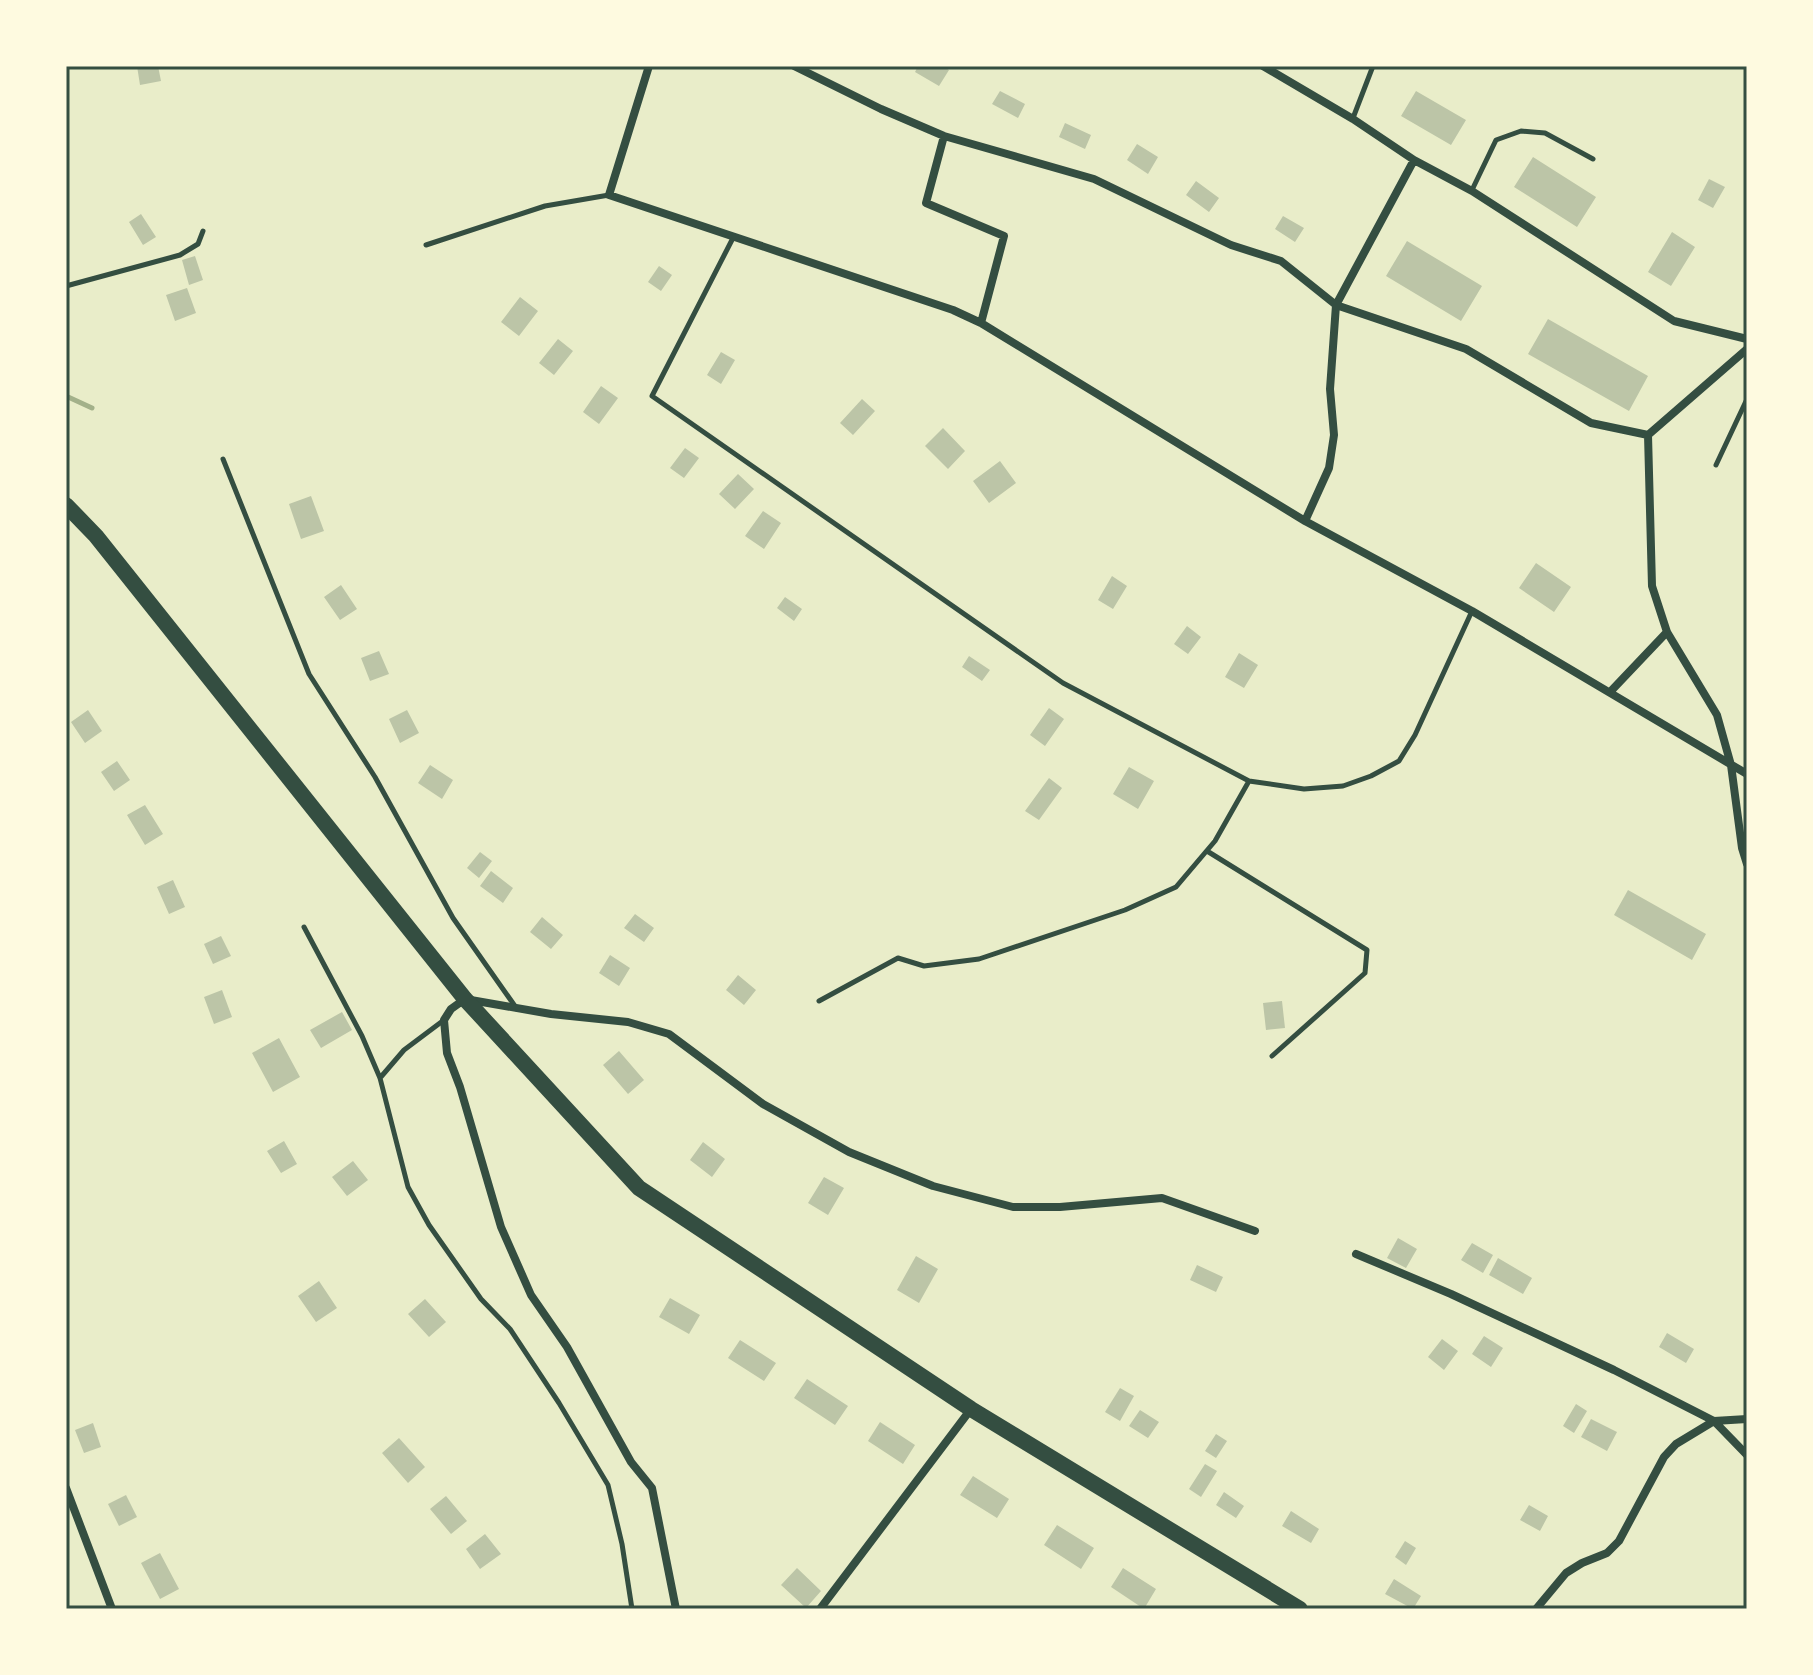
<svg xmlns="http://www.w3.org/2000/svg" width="1813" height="1675" font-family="'Sofia Sans Condensed',sans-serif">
  <rect width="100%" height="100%" fill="#e9edc9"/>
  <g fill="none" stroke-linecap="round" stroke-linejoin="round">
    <path stroke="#a3b18a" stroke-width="5" d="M66,396L92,408"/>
  </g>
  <path fill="#bcc5a7" d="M137,66H158L161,81L140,85Z
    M918,66H943L949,70L939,86L915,72Z
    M1000,91L1025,104L1018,118L992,104Z
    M1416,91L1466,120L1451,145L1401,116Z
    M1065,123L1091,135L1085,149L1059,137Z
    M1137,144L1158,157L1148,174L1127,160Z
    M1533,157L1596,197L1577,227L1514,187Z
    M1709,179L1725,187L1713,208L1698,200Z
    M1196,181L1219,198L1209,212L1186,195Z
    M141,214L156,237L143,245L129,222Z
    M1283,216L1304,228L1295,242L1275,229Z
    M1672,232L1695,247L1671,286L1648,272Z
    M1407,241L1482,286L1461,321L1386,276Z
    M195,256L203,280L189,285L182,260Z
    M659,266L672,275L661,291L648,282Z
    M187,288L196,313L175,321L166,295Z
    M520,297L538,311L519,336L501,322Z
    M1548,319L1648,376L1629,411L1528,354Z
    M558,339L573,351L554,375L539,363Z
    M721,352L735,360L721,384L707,375Z
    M601,386L618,398L599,424L583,412Z
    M862,399L875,411L853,435L840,423Z
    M943,428L965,451L948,469L925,446Z
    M685,448L699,458L684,478L670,468Z
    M1000,461L1016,483L989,503L973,481Z
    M738,474L754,489L735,509L719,494Z
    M311,496L324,531L301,539L289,504Z
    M763,511L781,523L764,549L745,536Z
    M1536,563L1571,587L1554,612L1519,588Z
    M1112,576L1127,586L1113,609L1098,600Z
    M341,585L357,609L340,620L324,597Z
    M785,597L802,609L794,621L777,608Z
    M1187,626L1201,637L1188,654L1174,644Z
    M379,651L389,674L370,681L361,658Z
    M1239,653L1258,665L1244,688L1225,677Z
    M969,656L990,670L982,681L962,667Z
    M1049,708L1064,719L1045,746L1030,735Z
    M88,710L102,731L85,743L71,722Z
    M407,710L419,733L400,743L389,719Z
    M117,761L130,780L114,791L101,772Z
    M430,765L453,780L442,799L418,783Z
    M1129,767L1154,781L1138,809L1113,794Z
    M1049,778L1062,788L1039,820L1025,811Z
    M145,805L163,834L145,845L127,815Z
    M480,852L492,861L479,878L467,868Z
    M491,871L513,888L503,903L480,886Z
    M173,880L185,907L169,914L157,887Z
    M1628,890L1706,934L1692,960L1614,915Z
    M635,914L654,928L644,942L624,928Z
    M542,917L563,935L551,949L530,932Z
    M221,936L231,956L213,964L204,944Z
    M610,955L630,968L619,986L599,973Z
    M738,975L756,990L744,1005L726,990Z
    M222,990L232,1017L214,1024L204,997Z
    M1282,1001L1285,1028L1266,1030L1263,1003Z
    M342,1012L352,1030L321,1048L310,1030Z
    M279,1038L300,1077L273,1092L252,1053Z
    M619,1051L644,1080L628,1094L603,1065Z
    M284,1141L297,1164L281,1173L267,1151Z
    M703,1142L725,1159L712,1177L690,1160Z
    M353,1161L368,1180L347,1196L332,1177Z
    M824,1177L844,1188L828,1215L808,1203Z
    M1398,1238L1417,1249L1406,1268L1387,1258Z
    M1472,1243L1493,1255L1483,1273L1461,1260Z
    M916,1256L938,1269L919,1303L897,1290Z
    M1498,1258L1532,1278L1523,1294L1489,1275Z
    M1197,1265L1223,1277L1216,1292L1190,1280Z
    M319,1281L337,1308L316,1322L298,1296Z
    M670,1298L700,1315L689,1334L659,1317Z
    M425,1299L446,1322L429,1337L408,1314Z
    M1667,1333L1694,1349L1686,1363L1659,1347Z
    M1484,1336L1503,1348L1491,1367L1472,1354Z
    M1442,1339L1458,1351L1444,1370L1428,1357Z
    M740,1340L776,1363L764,1381L728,1358Z
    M807,1379L848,1406L835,1425L794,1398Z
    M1120,1388L1134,1396L1120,1421L1105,1412Z
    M1576,1404L1587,1411L1574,1433L1563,1426Z
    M1140,1410L1159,1422L1148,1438L1129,1426Z
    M1591,1419L1617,1432L1607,1451L1581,1437Z
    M880,1422L915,1445L903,1464L868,1441Z
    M93,1423L101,1447L84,1453L75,1430Z
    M1216,1434L1227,1441L1216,1458L1205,1451Z
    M399,1438L425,1467L408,1483L382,1453Z
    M1205,1464L1217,1471L1201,1497L1189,1489Z
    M973,1476L1009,1499L997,1518L960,1495Z
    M1224,1492L1244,1506L1236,1518L1216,1505Z
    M126,1495L137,1517L119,1526L108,1504Z
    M446,1496L467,1521L451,1534L430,1509Z
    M1529,1505L1548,1516L1540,1531L1520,1520Z
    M1291,1511L1319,1529L1311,1543L1282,1526Z
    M1057,1525L1094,1548L1081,1569L1044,1545Z
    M485,1534L501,1554L480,1569L466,1549Z
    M1405,1541L1416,1548L1406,1565L1395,1557Z
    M160,1553L179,1589L160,1599L141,1563Z
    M797,1568L821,1591L806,1608L781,1585Z
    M1123,1568L1156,1589L1144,1609L1111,1587Z
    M1394,1579L1421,1596L1413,1609L1385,1594Z"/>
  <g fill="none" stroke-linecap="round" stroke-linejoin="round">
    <path stroke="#344e41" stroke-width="5" d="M1353,118L1373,66
      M1472,190L1496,140L1521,131L1545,133L1593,159
      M734,236L652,396L1063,683L1249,781
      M426,245L545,206L609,195
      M66,286L180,255L198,244L203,231
      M223,459L309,674L375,777L453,918L517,1009
      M1716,465L1747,399
      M1207,851L1367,950L1365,973L1272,1056
      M304,927L362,1036L380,1078L408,1187L429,1225L481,1299L510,1329L559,1403L608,1485L622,1544L632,1609
      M819,1001L898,958L924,966L979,959L1125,910L1176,887L1215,841L1249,781L1304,789L1343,786L1371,776L1399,761L1415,735L1472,611
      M380,1078L404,1050L444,1020"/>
    <path stroke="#344e41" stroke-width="8" d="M649,66L609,195L953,310L981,323L1305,521L1472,611L1747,774
      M794,66L881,109L944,136L1094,179L1231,245L1281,261L1336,305L1466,349L1591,423L1648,435
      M1263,66L1353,119L1414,160L1472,191L1674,321L1747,339
      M944,136L926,203L1004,236L981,323
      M1747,349L1648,435L1652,586L1667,632L1717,715L1731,765L1742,848L1747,864
      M1305,521L1329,468L1334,435L1330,389L1336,305L1414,160
      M1611,691L1667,632
      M1356,1254L1451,1294L1614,1370L1714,1421L1747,1455
      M66,1488L112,1609
      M676,1609L652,1488L631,1462L567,1347L531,1295L501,1227L460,1087L447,1053L444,1020L451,1009L465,999L551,1014L628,1022L669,1034L763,1104L849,1152L933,1186L1013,1207H1060L1162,1198L1255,1231
      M820,1609L971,1409
      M1536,1609L1566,1573L1582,1563L1607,1553L1619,1541L1664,1457L1676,1444L1714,1421L1747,1419"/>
    <path stroke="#344e41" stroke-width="16" d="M66,505L96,536L465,999L639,1188L971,1409L1300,1609"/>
  </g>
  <rect width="1813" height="1675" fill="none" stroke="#fefae0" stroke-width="136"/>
  <rect x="68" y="68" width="1677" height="1539" fill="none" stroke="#344e41" stroke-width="3"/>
</svg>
